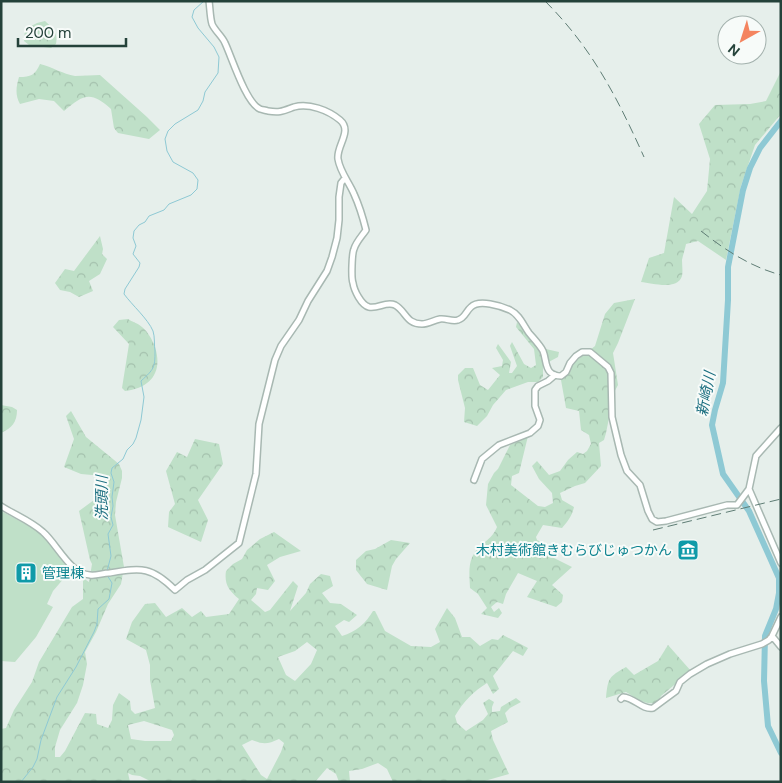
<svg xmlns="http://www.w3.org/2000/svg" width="782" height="783" font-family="'DM Sans','Noto Sans JP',sans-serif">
  <defs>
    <pattern id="forest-crowns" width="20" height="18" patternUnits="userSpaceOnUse" patternTransform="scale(1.25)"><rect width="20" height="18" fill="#bfe0c8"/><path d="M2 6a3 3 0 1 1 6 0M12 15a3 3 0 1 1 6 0" fill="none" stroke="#a4c1ad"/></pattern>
  </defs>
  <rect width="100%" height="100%" fill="#e6efeb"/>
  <path fill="url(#forest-crowns)" fill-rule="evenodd" d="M45,21C53,28 58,33 56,44L51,48L29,45L24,41L25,29L37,23Z
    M40,64C52,67 63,74 75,76C84,76 92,75 100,75L147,117L160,130L149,139L118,133L114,128L111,109C91,91 84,94 64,111L54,101L39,99L20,104C15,95 16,87 19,77C31,77 35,75 40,64Z
    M781,71V114L755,145L741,186L726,260L698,241L686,244C685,249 683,255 682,260C682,265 683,271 682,276C677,291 652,283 641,282L649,258L664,253L674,197L692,214L707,191L710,159L699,124L715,105L750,104L766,101Z
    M100,236L103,249L102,254L107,259L100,274L89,281L93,291L79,297L70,292L60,290L55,283L65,269L74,271Z
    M635,299L618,343L613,353L618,385L610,400L609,418L606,433L604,440L599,443L601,466L585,483L575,486L560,493L562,500L574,507C572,516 568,521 562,528L543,525L536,537L537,540L545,544L544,553L572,567L552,585L563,595L562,602L556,607L527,597L537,581L518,573L506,594L503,604L497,602L491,607L494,612L499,608L502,613L498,618L481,614L487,608L478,594L470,588C469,568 467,556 485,542C491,537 494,534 497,527L486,505L488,484L494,473L498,469L510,445L528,436L519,473L512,476L511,485L538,506L545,507L553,503L552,493L539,479L532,466L537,461L549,475L560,471L568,460L577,452L583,454L587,451L591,444L589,435L581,430L579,411L566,408L561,380L558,378L566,369L595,346L605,314L614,303Z
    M128,319C132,322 138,323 142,327C148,332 152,339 155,347C163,372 151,388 125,391L122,388L129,344L113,327L119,320Z
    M517,322L537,347L559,352L558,357L543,365V377L538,382H528L506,390L493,405L487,416L477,426L464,422L465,408L458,380V375L465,368H473L480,385L488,390L500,375L492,368L502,366L503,360L496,348L498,344L511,362L509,373H512L517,366L510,346L512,342L524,364L531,368L536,365L534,349L516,327Z
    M1,405L12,407L17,410C17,422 12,428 1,433Z
    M71,411L86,437L119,464L122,471V478L116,502L115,515L124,567L121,584L108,604L96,632L85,652L87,664L83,685L77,703L60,730L55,747V757H60L65,751L85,713L96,714L97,724L108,728L112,720L113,705L119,693L130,701L131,710L135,714L155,708L150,680V665L146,650L126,639L132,622L145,604L155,603L166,617L182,608L192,617L201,611L206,617L229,614L239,599C229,591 224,584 226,571L233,564L242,559L247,550L260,539L274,532L301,551L280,557L267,565L275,581L268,590L257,588L256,594L251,600L265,612L270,610L293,581L298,586L290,611L306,593L310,584L321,574L330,576L333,586L322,593L330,603L341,604L357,615L349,622L344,620L335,626L342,636C356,632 366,623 373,611H375L385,631L411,646L431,647L440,642L435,629L447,608L455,618L462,637H470L480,646L492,639L498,640L503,635L528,648L523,656L513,651L493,676L499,689L493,694L487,683C474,691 463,702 455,716L457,723L466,731L483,720L488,714L483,703L489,699L494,702L492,707V712L500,711L501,707L516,698L521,702L510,708L505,713L508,722L491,731L493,740L509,774L481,782H393L387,769L378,763L362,769L349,771L350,782H339L336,774L327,768L315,782H152L140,776L132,775L128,773L130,782H1V729L6,728L14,710L32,682L39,662L72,607L83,599V578L89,582L92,564L90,560L79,511L94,500L103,476L81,474L64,467L74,439L66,416ZM307,642L317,650L311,664L295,681L286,675L278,657L295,651ZM144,721L172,730L174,735L171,741H145L131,739L128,725ZM279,739L284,743L281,752L267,779L261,775L242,745L252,740C264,745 268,744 279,739Z
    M195,439L219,444L223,464L198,500L208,520L201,542L168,527L169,512L175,504L166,471L177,452L187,457Z
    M391,540L410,543L396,559L392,566L387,590L367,584L356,570V560L366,551L375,549Z
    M668,645L691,671L661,696L658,702C646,706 637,699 626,692L606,698C608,677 609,677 626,667L634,675L658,661Z"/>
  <path fill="#bfe0c8" d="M1,511L29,526L42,535L71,570L53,591L47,604L53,607L36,637L15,662L1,661Z"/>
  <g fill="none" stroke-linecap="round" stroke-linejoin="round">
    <path stroke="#8ec9d4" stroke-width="1" d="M107,571L111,556L108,534L113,525L111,517L113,506L112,497L114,482L111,473L112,468L123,459L127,450L133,444L136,438L141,420L144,397L141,381C154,369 155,368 155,351C154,345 155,337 153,331C148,319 132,305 124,294L125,289L139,267L140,263L133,254L136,246L133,238L134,231L139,225L145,222L149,216L164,210L169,204L191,195L197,189L198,180L193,173L173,162L167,151L165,139L168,131L175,124L198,110L203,101L205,92L218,73L219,57L214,47L198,28L192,17L194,10L204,1
      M21,782L33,767L37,759L41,740L57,697L76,667L94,632L97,624L98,609L109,599L112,583L107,575"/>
    <path stroke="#8ec9d4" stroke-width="6" d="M781,121L760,148L750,168L743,190L728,267V300L723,383L715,410L712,425L723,474L749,511L779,578V593L776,609L765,636L764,681L768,726L781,753"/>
    <g stroke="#a8b8b2" stroke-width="8">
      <path id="minor" d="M209,1C210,8 210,17 212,24C215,31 222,36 225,43C232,58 246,103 260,109C263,110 265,110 268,111C280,113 283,111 294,107C309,103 328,110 340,120C353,131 336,146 338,159C340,172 349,182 354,194C359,205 363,218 366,230C362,236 356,242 354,249C352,253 351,278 353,283C354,290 361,305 369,307C378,309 386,301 395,305C406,311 406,324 422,324C428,324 434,320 440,319C446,318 452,322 458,320C465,318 466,311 471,307C479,299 501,306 510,310C520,315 523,325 529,333C534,339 540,345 543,351C546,358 545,367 550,372C553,375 557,376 561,376L566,372L570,363L576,356L582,352H590L608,367L611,373L612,417L621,455L627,471L640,485L648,511L652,519L657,522L666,521L727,505H737L749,489
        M781,428L756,456L749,489L781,563
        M474,480L482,459L499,445L530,433L538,426L540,420L535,406V390L538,386L548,381L555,375
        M1,506C15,515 31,521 43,532C57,544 70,574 90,575C96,576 103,573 109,573C142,568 151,566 175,590L187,580L205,570L239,543L256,474L259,424L275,360L281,346L299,320L308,301L327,271L332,257L337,238L339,220V197L341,183L345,178
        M772,636L781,647
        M621,699L623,697C635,698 642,710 653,708L676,691L680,682L690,674L707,664L730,654L762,644L769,640L772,636L781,617"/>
    </g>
    <use href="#minor" stroke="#fff" stroke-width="5"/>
    <path stroke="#5f7d75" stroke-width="1" stroke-dasharray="10 5" stroke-linecap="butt" d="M545,1C592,48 617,97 644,157
      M701,231C725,250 751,267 781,275
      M653,530L781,499"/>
  </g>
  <defs>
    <g id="museum-square" transform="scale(1.125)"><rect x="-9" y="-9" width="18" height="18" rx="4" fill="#0f9aa8" stroke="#f7fbf9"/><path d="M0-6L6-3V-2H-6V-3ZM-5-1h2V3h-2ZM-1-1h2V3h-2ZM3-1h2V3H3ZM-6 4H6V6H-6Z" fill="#fff"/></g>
    <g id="building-square" transform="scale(1.125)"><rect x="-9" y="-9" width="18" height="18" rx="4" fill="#0f9aa8" stroke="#f7fbf9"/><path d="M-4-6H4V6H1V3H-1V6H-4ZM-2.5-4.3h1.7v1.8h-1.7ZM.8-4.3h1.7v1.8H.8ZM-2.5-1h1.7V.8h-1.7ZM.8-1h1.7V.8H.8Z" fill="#fff"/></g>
  </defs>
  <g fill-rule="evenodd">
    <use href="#museum-square" x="688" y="550"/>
    <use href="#building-square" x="26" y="573"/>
  </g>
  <g text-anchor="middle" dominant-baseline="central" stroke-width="4" stroke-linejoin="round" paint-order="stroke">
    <g font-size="14" fill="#0d838f" stroke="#f7fbf9" text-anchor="end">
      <text x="672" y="550">木村美術館きむらびじゅつかん</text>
      <text x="42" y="573" text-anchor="start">管理棟</text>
    </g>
    <g font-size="15" font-style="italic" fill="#1c6f80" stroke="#f7fbf9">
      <text transform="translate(706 394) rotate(-79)">新崎川</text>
      <text transform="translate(102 498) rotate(-90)">洗頭川</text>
    </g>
  </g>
  <rect width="782" height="783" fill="none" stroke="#24423a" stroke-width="5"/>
  <g transform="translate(742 40) rotate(219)"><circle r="24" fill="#f7fbf9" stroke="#a3b1ad"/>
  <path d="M0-4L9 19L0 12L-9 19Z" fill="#f4845f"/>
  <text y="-8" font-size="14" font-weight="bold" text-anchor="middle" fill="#24423a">N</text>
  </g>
  <path d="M18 38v8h108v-8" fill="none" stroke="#24423a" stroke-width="2.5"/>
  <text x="25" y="38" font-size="15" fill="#24423a" stroke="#f7fbf9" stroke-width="4" paint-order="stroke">200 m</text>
</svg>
